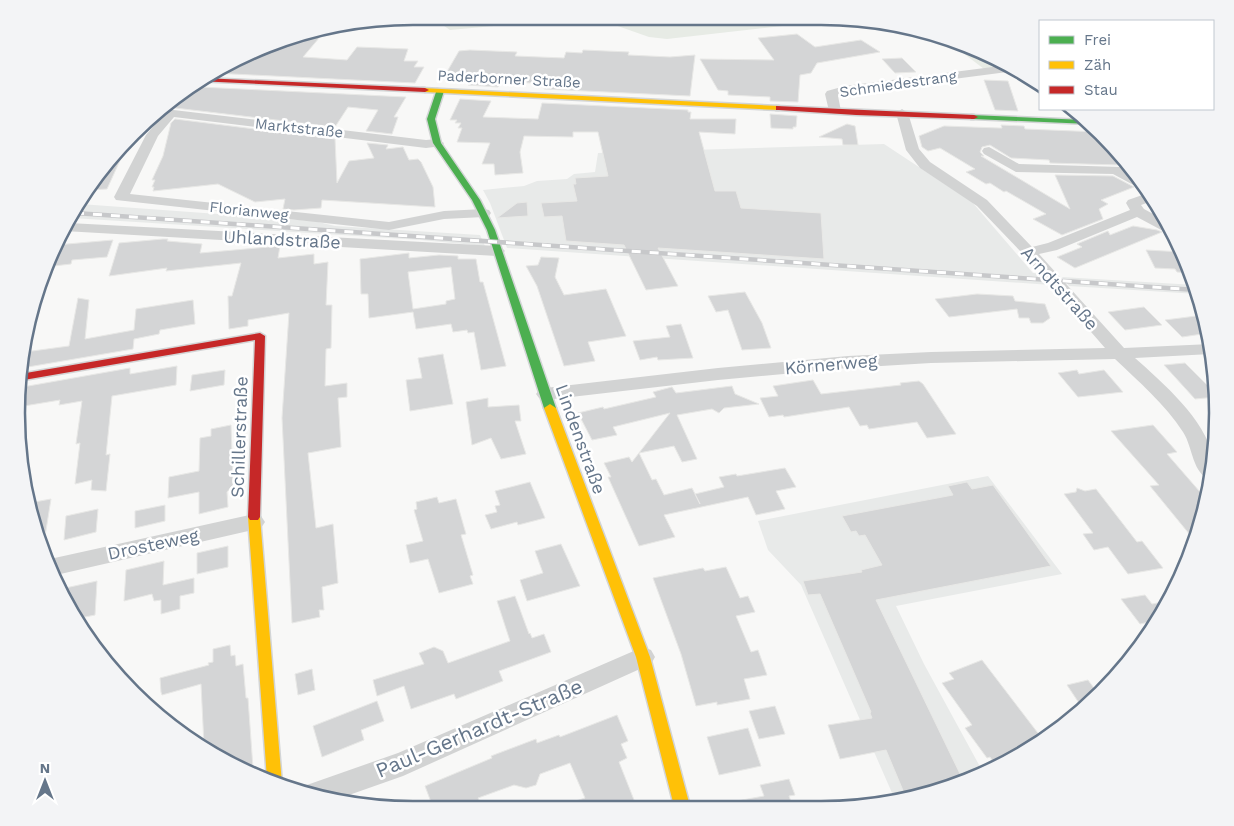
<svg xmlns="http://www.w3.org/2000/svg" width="1234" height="826" font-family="'Work Sans',sans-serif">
  <rect width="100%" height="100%" fill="#f8f8f7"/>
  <path fill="#e8eae9" d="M884,144L972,202L1033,273L1045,274L1051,285L507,248L490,203L483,190L524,186L537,181L567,179L574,174L595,172L598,153Z
    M80,204L314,221L335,226L480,235L485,246L421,240L72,218Z
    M1062,277L1195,285L1198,294L1069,286Z
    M988,476L1062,574L896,606L924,664L984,774L973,779L896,802L801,585L768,550L758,521Z"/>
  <path fill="#e7ebe5" d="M435,16H821L845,19L667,39L649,37L592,17L450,30L437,21Z
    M946,40L997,57L1008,66L984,69Z"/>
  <path fill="#d4d5d6" stroke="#e8e8e6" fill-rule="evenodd" d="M325,31L303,57L347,60L357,47L408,49L404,61H418L414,67H424L415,83L212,73L286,37Z
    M797,34L815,47L861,40L880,52L817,63L811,73L800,75L798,102L770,101V97L728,95V91L718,90L700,59L774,60L758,38Z
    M470,50L517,52L515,56L564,58L566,52L582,53L583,50L629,52L628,55L670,57L695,55L690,96L544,89L545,84L500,81L498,87L468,85L471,79L444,77L459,51Z
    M902,58L916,72L895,73L882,59Z
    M984,80L1008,81L1018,111L995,110Z
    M192,83L200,87L406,97L394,117H398L392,134L366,131L378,110L348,107L335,127L175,108L178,97Z
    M460,99L491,101L483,117L538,119L542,103L688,110V112H691L690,119H736L735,134L699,132L715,191H736L741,208L821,213L824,259L658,248L678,286L646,290L624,245L566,241L562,216L544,217L541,203L577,201L573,184H576L575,178L608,176L598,132H573V137L524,136L520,152L523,173L495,175L494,164H482L490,143L457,142L462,128H458L461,123H455L457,120H450Z
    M770,114L797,116L796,127H793V129L771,128Z
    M175,119L335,139L337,183L349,161L374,158L367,143L388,145L386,149L403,147L409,160L418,159L421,162L433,187L435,207L322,200L321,208L294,210L283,209L285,199L255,202L218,184L153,191L154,187H152L155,180H152L163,156L171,123Z
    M847,124L855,126L858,145H843L842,139L819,137Z
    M1001,125L1024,126L1025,129L1099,132L1110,152L1116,150L1134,172L1121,165L1050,163L1049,160L1011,158L990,145L982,147L980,152L984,156H981L1070,209L1055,175L1113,176L1134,187L1101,200L1108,204L1099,209L1103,219L1062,235L1033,219L1046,214L1006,191L1004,192L990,183L986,184L966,172L975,169L940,148L928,151L922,147L919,136L944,126L999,128H1002Z
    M127,145L107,189L88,190L98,171Z
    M527,202L528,216L497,218L517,203Z
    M1133,226L1157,230L1162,232L1075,268L1057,257L1082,247L1077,244L1108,231L1110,235Z
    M163,239H168L167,241L202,244L200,253L280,246L278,258L314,254V264L328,262L326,305H332L331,348L326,349L325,386L347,383V397L338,398L341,447L308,453L316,528L333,524L338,583L322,587L324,610H319L320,617L292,623L282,418L289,313L248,320V326L229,329L228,296H232L241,263L166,271L167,268L109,276L119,243Z
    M113,240L107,257L72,260L71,264L45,267L56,245Z
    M1146,250L1183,252L1191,273L1177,272L1175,269L1155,268Z
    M409,253V258L439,255L458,256V259H476L480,282H483L506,366L481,370L474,332L468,333L467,330L453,332L451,324L416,329L413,312L369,318L368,294H361L360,259ZM451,267L455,299L446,301V304L413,309L408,272Z
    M541,257L559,258L555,277L564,295L606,289L626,336L588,342L595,361L564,366L537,286L526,266L538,265Z
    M745,292L762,323L771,348L742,350L728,310L716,312L708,296Z
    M977,294L1013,296L1015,301L1045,304L1050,318L1043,323H1031L1029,318H1019L1017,309L949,317L935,299Z
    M78,298L89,300L85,339L134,330L136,309L193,300L195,324L160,330L159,334L134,339L133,349L22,368L25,352L69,346Z
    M1144,307L1162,325L1125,330L1108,312Z
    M1204,315L1209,333L1182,337L1165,320Z
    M681,324L693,358L658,360L657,357L640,360L633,341L670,337L666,326Z
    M443,354L453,404L410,411L406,380L422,378L418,358Z
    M1185,363L1216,394V397L1195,399L1164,365Z
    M177,366L176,385L112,396L106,455L110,454L106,491L91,490L92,480L75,484L80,443L76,444L82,401L59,405L60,400L18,407L17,388L130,368V374Z
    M225,370L224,385L190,391L192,375Z
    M1077,370L1079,374L1104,370L1123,392L1078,397L1058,373Z
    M813,380L821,394L901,385L900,383L919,381L923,384L956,434L927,438L917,422L869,429L867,425L860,426L849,407L784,417L783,415L769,417L760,398L778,396L773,386Z
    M732,386L735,394L759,404L724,408L719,413L712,409L677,415L697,459L682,462L674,446L639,453L652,480L656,479L664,495L692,488L700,504L695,494L724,487L719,477L736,474L737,476L785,468L796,487L776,491L785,509L756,515L748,497L664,515L675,537L639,546L608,477H611L604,463L629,457L632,462L670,413L613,427L617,435L592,440L578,413L603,407L604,409L656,397L653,392L672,387L676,393Z
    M488,398V407L519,405L521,421H515L526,454L501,459L491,438L472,445L466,402Z
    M231,425L233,485L227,492L228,507L199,514V492L168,498L169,477L199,471L200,438L211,436V429Z
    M1153,425L1177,452L1167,454L1207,500L1195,541L1150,486L1159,485L1111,431Z
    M530,482L545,518L518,525L517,522L491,529L485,515L497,512L495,506L500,505L495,491Z
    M967,482L972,489L993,485L1051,566L876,600L964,782L907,800L886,750L840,759L828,725L872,718L870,713L871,712L820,594L808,595L803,581L862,572L861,570L882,565L865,535L859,536L856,531L851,532L842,516L953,495L948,486Z
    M1077,488L1085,491L1096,489L1137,542L1142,541L1163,568L1128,574L1108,547L1094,550L1083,534L1093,533L1064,494L1076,492Z
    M437,497L439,503L456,499L466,534L461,535L473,575L470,576L473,584L439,593L428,559L410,563L406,545L423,541L414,510L417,509L416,502Z
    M51,499L44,543L29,503Z
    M165,505V521L135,528V511Z
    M98,509L96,532L64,540L66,516Z
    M561,544L580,586L527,601L520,580L543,573L535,551Z
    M228,546V567L197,574V553Z
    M164,561L163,585L194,578V593L180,596V609L161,614V600L154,601L152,594L124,601L126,570Z
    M726,567L740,598L748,596L755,612L736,616L751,652L758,650L767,675L744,679L750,699L717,705V702L696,706L681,654L653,578L703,568L705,571Z
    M97,581L95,615L75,619L69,611L61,589Z
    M1145,595L1152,604L1168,601L1158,620L1140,624L1121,599Z
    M515,596L529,634L530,633L532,638L544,634L551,652L499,671L503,681L456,699L454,694L411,709L404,686L377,696L373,680L424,664L419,653L434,647L443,651L448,663L510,641L497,601Z
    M230,645L231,656L235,655L236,666L243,664L246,698H248L253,768L244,771L237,769L204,745L201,684L162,695L161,692L160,678L209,665L208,663L213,662V649Z
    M982,660L1044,741L1042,743L1020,754L1018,751L992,760L990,757L987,758L965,728L972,725L942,683L954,679L949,673Z
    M312,669L315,690L298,695L295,674Z
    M1088,680L1099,695L1083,709L1067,685Z
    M377,701L384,721L361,730L364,740L322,757L313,726Z
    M775,706L785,734L759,739L749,711Z
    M617,715L628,741L621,744L627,758L619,762L638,810H557V807L585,798L570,763L540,774L536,785L526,788L514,785L478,798L480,802L461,810H434L425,786L492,758L491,756L536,739L537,743L559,735L560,737Z
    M748,728L761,766L719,775L707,737Z
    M789,779L795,795L789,796L794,810H732L731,802L764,796L760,785Z"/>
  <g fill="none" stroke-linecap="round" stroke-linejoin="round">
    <g stroke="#d3d5d6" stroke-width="3">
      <path id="fast" d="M437,89L444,91L435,119L441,143L480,200L495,230L556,408L554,411H546L544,408L487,230L472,200L433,143L427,119Z
        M971,115L1084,120L1089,124L974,119H971Z"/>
    </g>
    <g stroke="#d3d5d6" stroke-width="3">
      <path id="slow" d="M422,88L779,106L783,108L779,110L425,92L421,90Z
        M550,404L556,408L650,657L691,810H675L636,657L544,408Z
        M254,512L258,514L260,517L282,784L267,779L248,517L250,514Z"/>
    </g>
    <g stroke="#d3d5d6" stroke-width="3">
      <path id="jam" d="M203,78L425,88L429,90L425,92L197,81Z
        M776,106L974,115L978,117L974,119L856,115L779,110H776Z
        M260,333L265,336L260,517L258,520H250L248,517L255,340L18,381L20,374Z"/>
    </g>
    <path fill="#d2d3d3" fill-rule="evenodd" d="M1008,65L1015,71L846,93L838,96L841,111L835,115L829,111L825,94L827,91L845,86Z
      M165,109L426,140L437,139L444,143L442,146L426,148L174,117L158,136L130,194L389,222L444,211L484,209L489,210L491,213L489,216L484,217L444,219L389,230L116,200L114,197L146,135L162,116L159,115Z
      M902,109L908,113L919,149L930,162L987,200L1032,247L1048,243L1130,210L1126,203L1128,200L1151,192L1155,200L1141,205L1144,209L1166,221L1172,233L1165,232L1137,217L1057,250L1039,254L1124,348L1211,344V354L1135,358C1163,383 1205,419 1213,457C1214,464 1212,473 1211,480C1192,474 1193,447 1183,432C1165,404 1139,382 1115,359L931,363L848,368L718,380L545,400L539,398L536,394L539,390L545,388L718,368L848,356L931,352L1105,348L1024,255L977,206L920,168L906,150L896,113Z
      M989,147L1019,164L1121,167L1137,176L1147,188H1139L1113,174L1016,172L984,154L982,151L984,148Z
      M69,223L497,246L502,248L505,251L502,254L497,256L64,231Z
      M254,514L261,516L265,522L261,528L56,575L50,559Z
      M643,647L651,650L655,657L651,664L403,776L332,801L302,791L304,786L398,753Z"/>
    <use href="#fast" fill="#4caf50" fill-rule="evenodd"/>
    <use href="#slow" fill="#ffc107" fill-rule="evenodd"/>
    <use href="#jam" fill="#c62828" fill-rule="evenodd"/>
    <g stroke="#c7c8ca" stroke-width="4.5">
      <path id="rail" d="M75,213L1196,290"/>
    </g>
    <use href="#rail" stroke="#fff" stroke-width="3" stroke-dasharray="9" stroke-linecap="butt"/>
  </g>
  <g text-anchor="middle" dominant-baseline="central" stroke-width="5" stroke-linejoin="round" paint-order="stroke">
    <g font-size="15" fill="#65768a" stroke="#fff">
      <text transform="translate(509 79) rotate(3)">Paderborner Straße</text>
      <text transform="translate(898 84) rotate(-8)">Schmiedestrang</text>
      <text transform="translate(299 128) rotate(6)">Marktstraße</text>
      <text transform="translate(249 211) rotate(6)">Florianweg</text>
    </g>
    <g font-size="18" fill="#65768a" stroke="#fff">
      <text transform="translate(282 239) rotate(3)">Uhlandstraße</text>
      <text transform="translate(1060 288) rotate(48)">Arndtstraße</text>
      <text transform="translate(831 364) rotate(-5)">Körnerweg</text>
      <text transform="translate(239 437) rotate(-88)">Schillerstraße</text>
      <text transform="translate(581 439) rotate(70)">Lindenstraße</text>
      <text transform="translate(153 544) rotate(-12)">Drosteweg</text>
    </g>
    <g font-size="21" fill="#65768a" stroke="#fff">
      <text transform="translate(479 728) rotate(-23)">Paul-Gerhardt-Straße</text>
    </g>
  </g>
  <path d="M0 0H1234V826H0ZM413 25H821A388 388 0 0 1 1209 413V413A388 388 0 0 1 821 801H413A388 388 0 0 1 25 413V413A388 388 0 0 1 413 25Z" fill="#f3f4f6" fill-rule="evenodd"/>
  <path fill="none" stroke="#65768a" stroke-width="2.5" d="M413 25H821A388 388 0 0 1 1209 413V413A388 388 0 0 1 821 801H413A388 388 0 0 1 25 413V413A388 388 0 0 1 413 25Z"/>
  <rect x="1039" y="20" width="175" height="90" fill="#ffffff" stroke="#c1c8d0"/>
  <rect x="1049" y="36" width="25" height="8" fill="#4caf50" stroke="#c1c8d0"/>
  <text x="1084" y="45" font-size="15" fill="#65768a">Frei</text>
  <rect x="1049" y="61" width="25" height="8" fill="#ffc107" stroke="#c1c8d0"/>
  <text x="1084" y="70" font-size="15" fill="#65768a">Zäh</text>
  <rect x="1049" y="86" width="25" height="8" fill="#c62828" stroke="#c1c8d0"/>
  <text x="1084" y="95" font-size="15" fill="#65768a">Stau</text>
  <g transform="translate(45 781)" stroke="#ffffff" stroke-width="4" paint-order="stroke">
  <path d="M0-4L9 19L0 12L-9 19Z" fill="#65768a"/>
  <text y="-8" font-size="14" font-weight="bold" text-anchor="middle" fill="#65768a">N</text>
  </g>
</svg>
